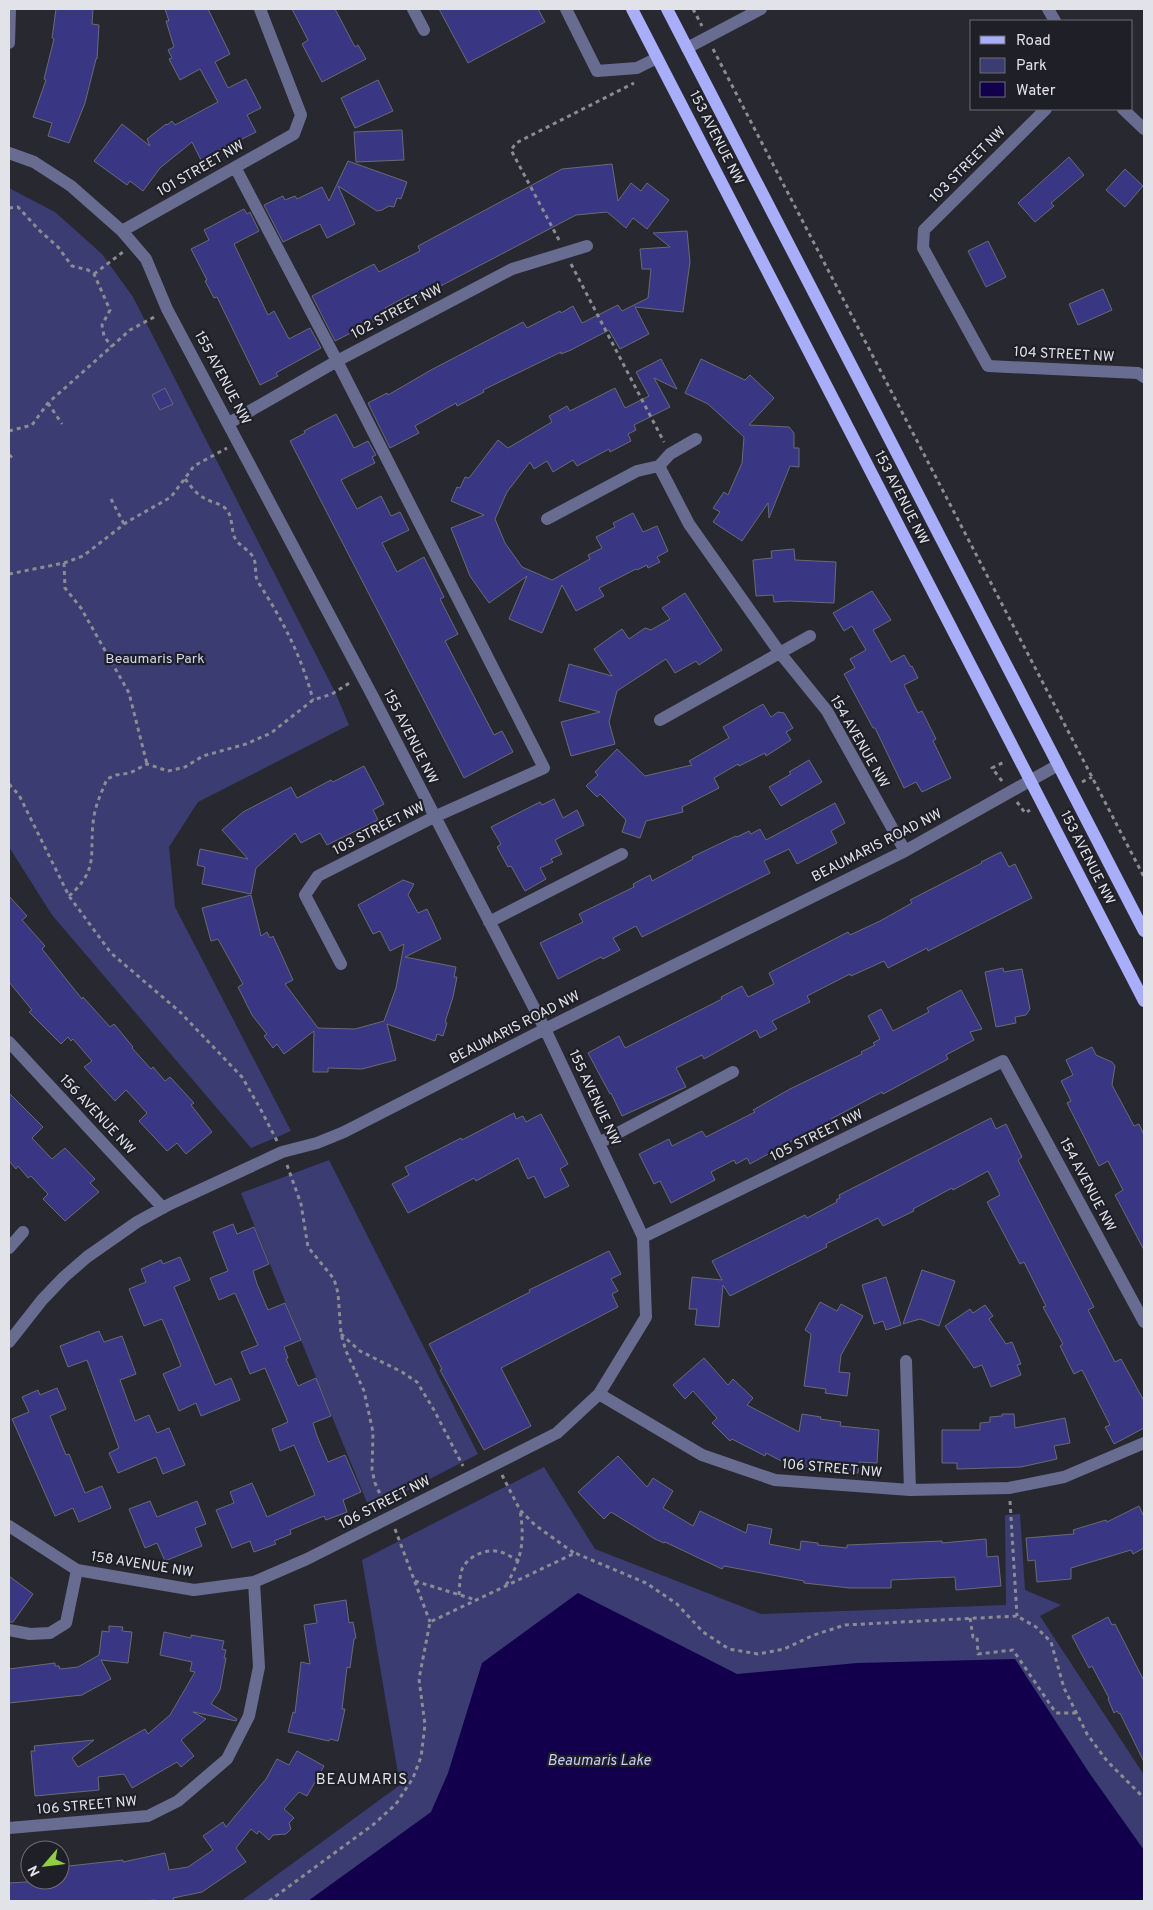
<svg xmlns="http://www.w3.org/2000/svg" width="1153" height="1910" font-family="Overpass,sans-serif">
  <rect width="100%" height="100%" fill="#282831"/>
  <path fill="#3b3c72" d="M9,188L55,212L102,254L133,297L335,692L349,725L198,802L169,847L175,907L291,1131L251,1148L52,915L9,847Z
    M329,1160L478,1454L370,1510L241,1193Z
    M544,1467L595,1549L761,1614L1006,1605L1005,1515L1020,1514L1025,1590L1061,1605L1040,1616L1144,1775V1901H241L400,1785L362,1560Z"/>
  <path fill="#13004d" d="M578,1593L737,1674L857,1663L1015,1659L1090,1774L1144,1850V1901H308L431,1812L448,1773L482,1663Z"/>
  <path fill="#393684" stroke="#696a74" d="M56,9H93L92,24L99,25L97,59H96L85,103L69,143L48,136L52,123L33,117L46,80L44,79L54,39L52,38Z
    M165,9H208L230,54L215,62L228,88L246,79L261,108L247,115L256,132L238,141L237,140L201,160L192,142L160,168L143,191L130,181L127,185L94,161L122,124L150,146L147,139L166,124L167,125L172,121L175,125L218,102L200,69L180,80L169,59L172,58L168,50L174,47L166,21H169Z
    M292,9H335L355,47L358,45L366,59L322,82L302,44L308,40Z
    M439,9H538L545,22L468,63Z
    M378,80L393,111L355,128L341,98Z
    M402,130L404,160L356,162L354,132Z
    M1069,157L1084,175L1051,203L1054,206L1035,222L1018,203Z
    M348,161L407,182L401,199L397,198L394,207L389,206L382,210L377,211L338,186L355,224L327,238L320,224L283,242L264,205L283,196L285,200L295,196L297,199L322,187L329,201Z
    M612,164L618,201L631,183L641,191L647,183L669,200L647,229L633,218L626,228L607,212L576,215L412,301L409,295L385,308L388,314L335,341L312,296L374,264L379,272L420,251L418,246L562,169Z
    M1125,169L1143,186L1125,207L1106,190Z
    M244,209L247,214L250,212L259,231L234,244L268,315L274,311L289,339L310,328L321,348L276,373L278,376L260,385L217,297L214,298L205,281L207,280L191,249L209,240L204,230Z
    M687,231L690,262L683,312L635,307L649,334L620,349L609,330L571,350L561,354V352L483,390L484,392L457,406L456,403L415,426L419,433L390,448L368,403L387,393L388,395L431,370L523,322L527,328L560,311L561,313L573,306L582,323L618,305L622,311L648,298L651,269H642L640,249L670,247L653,233Z
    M988,241L1006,277L986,287L968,251Z
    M1103,289L1112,310L1078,325L1069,304Z
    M661,359L677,389L654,378L670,407L634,425L636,430L628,434L631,441L610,452L609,449L577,466L573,460L553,472L547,461L534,469L530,462L507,492L495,519L505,543L522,567L552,580L590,559L588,555L602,548L596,537L615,527L613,523L633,513L643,532L657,526L668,551L657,557L660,562L648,568L647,565L637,570L636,569L599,588L604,596L576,611L562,585L542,633L509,619L527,576L489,603L470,576L451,528L484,515L451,501L457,487L460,488L465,477L469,478L498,440L508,448L552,422L549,416L567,406L570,411L615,388L625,408L649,396L636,372Z
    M701,359L745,380L750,375L774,398L749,425L789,427L794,433V448H799V467L790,466L769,518L768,503L742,541L713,522L720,512L713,508L724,492L728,495L742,463L744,437L708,404L685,393Z
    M165,388L173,404L160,410L152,395Z
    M336,414L354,448L368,441L376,455L372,457L375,463L341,480L357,509L381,496L391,516L400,512L409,530L382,543L397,572L424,557L444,597L440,599L458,634L445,641L494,735L502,731L513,752L464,778L290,441L305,433L304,431Z
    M794,549L795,560L836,562L834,603L789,601L774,602L773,595L756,596L753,560L772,558L771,551Z
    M872,591L891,620L873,630L891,662L904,655L911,667L912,666L918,678L904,685L918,713L922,711L936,739L933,741L951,778L922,792L916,782L904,788L875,728H873L844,674L855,668L850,659L866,650L852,626L844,631L833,613Z
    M685,593L722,650L699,665L696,661L675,673L666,659L617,691L609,722L615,744L571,756L561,722L600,712L559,701L569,664L612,676L594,649L622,629L629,639L645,628L651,630L670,619L662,608Z
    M763,704L771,717L778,712L784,713L793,728L786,732L791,740L766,756L765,753L739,766L738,764L714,778L719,788L682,807L683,812L646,821L640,838L622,832L626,820L600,794L597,797L586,786L598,775L595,772L617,749L645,776L692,765L689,761L729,738L723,727Z
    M809,760L822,782L781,806L769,787L791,774L789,772Z
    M364,766L384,804L373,810L378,820L327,845L320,833L301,843L295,833L256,868L251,894L202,884L205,867L197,865L200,849L248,859L222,830L243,812L291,787L297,798L331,780L333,782Z
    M554,799L563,818L577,810L584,825L555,840L562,854L551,859L553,862L540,868L546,879L525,891L511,866L508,867L497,847L501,844L491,827L540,802L542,805Z
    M835,803L845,823L831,831L837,843L797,864L789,849L764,861L770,873L642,937L636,926L613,938L620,950L603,959L601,957L558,979L540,943L583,922L579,914L634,887L633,884L650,875L652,881L693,859L692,857L736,836L737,837L749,831L751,834L760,829L766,840Z
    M1001,852L1009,867L1015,864L1032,898L928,951L927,948L888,968L884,961L851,976L850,974L807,996L810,1002L772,1021L777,1029L760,1038L756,1030L704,1059L702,1055L676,1068L686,1087L622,1116L611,1093L610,1094L588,1053L619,1036L625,1048L722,999L721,997L742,986L748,997L774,984L769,973L848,932L850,935L880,921L912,903L910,900L982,863L981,862Z
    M403,880L414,884L408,895L418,913L427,909L441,939L405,957L456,967L454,977H457L453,997L445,1022L447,1023L443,1036L437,1034L435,1041L387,1024L396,1060L362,1069L328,1068V1072H313L314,1031L284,1054L277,1044L273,1048L264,1036L267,1034L252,1015L238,987L243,984L218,939L211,941L202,908L251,895L261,936L267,932L270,938L273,936L293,980L285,984L318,1028L355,1029L384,1021L396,988L404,944L390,951L380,931L373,934L358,905Z
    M9,896L27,916L22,920L45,946L42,949L82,999L83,997L110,1027L114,1024L133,1047L132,1048L151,1069L153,1067L165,1081L170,1077L194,1103L191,1105L212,1132L186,1154L177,1143L167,1151L139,1121L147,1113L126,1090L115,1101L84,1067L92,1061L73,1039L71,1041L68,1037L61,1044L29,1012L32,1010L9,982Z
    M1003,968L1004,972L1022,969L1030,1009L1026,1015L1015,1017L1016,1023L996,1027L985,972Z
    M961,990L982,1029L970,1032L974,1040L946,1055L948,1059L883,1094L882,1092L831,1119L833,1122L811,1133L810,1131L750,1164L747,1158L736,1164L734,1160L711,1172L715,1180L671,1203L660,1181L654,1184L639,1154L669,1139L672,1146L702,1131L706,1137L755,1112L753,1110L790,1089L862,1054L861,1052L875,1045L873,1043L880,1039L868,1016L881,1009L893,1031L929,1012L927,1008Z
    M1092,1047L1096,1055L1112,1062L1115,1066L1112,1085L1134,1126L1139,1124L1144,1135V1250L1115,1195L1123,1190L1108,1161L1099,1166L1067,1103L1071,1101L1061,1081L1073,1075L1066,1060Z
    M9,1093L43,1127L32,1138L52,1159L65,1148L95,1179L90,1183L99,1192L65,1221L43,1199L48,1194L31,1176L28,1178L18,1166L16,1169L9,1161Z
    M514,1113L516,1119L523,1116L526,1122L541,1114L568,1164L560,1169L569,1186L545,1198L534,1176L528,1179L518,1158L476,1181L474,1178L408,1213L392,1184L409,1175L405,1167L461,1138L462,1140Z
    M991,1118L996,1129L1006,1124L1022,1157L1018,1160L1094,1307L1088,1310L1115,1362L1121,1359L1144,1401V1428L1114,1444L1105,1427L1110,1425L1082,1370L1074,1374L1060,1346L1063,1344L1043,1307L1046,1306L1024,1262L1020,1264L987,1202L1000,1195L988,1171L953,1190L952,1188L913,1209L914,1211L883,1226L878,1218L826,1244L827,1247L730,1296L723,1285L719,1327L695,1325L697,1309H689L692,1277L722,1280L712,1261L805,1215L807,1218L837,1202L836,1200L840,1198L839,1195Z
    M233,1224L237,1234L254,1227L269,1264L253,1271L257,1284L268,1310L285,1303L301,1340L284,1347L288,1358L286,1359L298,1386L316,1378L331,1416L313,1423L317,1436L328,1462L345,1455L361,1492L343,1500L347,1512L326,1520L324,1516L290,1530L291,1534L274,1541L276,1544L254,1552L250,1541L232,1548L216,1510L234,1503L230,1492L252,1483L267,1517L315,1495L294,1445L280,1451L272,1429L288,1422L265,1368L250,1374L241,1352L258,1345L235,1293L219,1300L210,1278L228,1271L213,1232Z
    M609,1251L621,1274L611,1279L618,1291L612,1294L618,1307L501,1368L531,1426L484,1450L440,1370L442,1369L429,1344L530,1292L529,1290Z
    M180,1257L190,1280L174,1287L215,1385L231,1378L240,1400L201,1416L196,1403L179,1411L163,1374L181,1366L172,1343L162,1319L144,1326L129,1289L146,1282L141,1269L161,1260L163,1264Z
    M922,1270L955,1281L939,1326L920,1319L903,1324Z
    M886,1277L901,1325L886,1330L883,1321L874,1324L862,1285Z
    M820,1302L837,1311L841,1304L863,1316L841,1355L839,1372L850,1373L847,1396L825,1393L826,1389L804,1386L811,1334L805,1330Z
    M985,1305L993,1316L989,1319L1006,1344L1012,1342L1021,1364L1017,1365L1021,1375L991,1387L982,1365L974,1368L945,1326L970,1309L973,1313Z
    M99,1331L104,1342L122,1336L136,1374L120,1380L135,1421L149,1415L157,1433L169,1428L185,1465L163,1474L156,1457L118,1473L109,1453L119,1448L87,1360L68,1367L60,1346Z
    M704,1358L728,1385L733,1379L753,1398L747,1405L799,1432L802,1414L821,1417L820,1419L841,1422L840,1426L879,1430L877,1463L859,1462L858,1473L840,1472L841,1464L815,1460L813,1468L787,1464L766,1453L765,1456L732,1439L730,1441L712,1423L717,1418L693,1391L685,1399L673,1385Z
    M57,1388L66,1409L50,1416L66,1455L69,1454L85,1493L102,1486L111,1508L79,1522L73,1508L55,1516L12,1419L29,1412L22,1397L38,1390L40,1395Z
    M1002,1414H1014L1015,1428L1065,1418L1070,1443L1054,1446L1057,1459L1021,1467L957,1469V1463H942V1430H980V1423L990,1422V1417L1002,1416Z
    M618,1456L647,1487L653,1478L673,1491L663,1508L693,1526L700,1511L746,1533L748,1524L772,1529L769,1544L800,1550L801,1541L818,1543V1545L847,1548V1545L942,1541V1543L986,1539L987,1557L998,1556L1001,1586L956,1590L955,1577L891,1580V1588H850L804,1583V1581L724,1566L722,1569L665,1542L664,1543L655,1539L611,1512L604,1519L592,1507L578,1492Z
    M150,1501L157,1517L197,1501L206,1524L195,1528L202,1546L165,1561L157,1543L145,1548L129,1509Z
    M1139,1506L1144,1517V1548L1133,1554L1131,1550L1071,1568V1579L1037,1582L1035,1560L1028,1561L1026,1538L1074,1534L1073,1530L1106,1520L1107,1522Z
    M9,1576L33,1594L13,1622H9Z
    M346,1600L349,1623L353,1622L356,1638L354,1639L350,1668L347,1667L342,1709H345L338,1741L330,1739L329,1741L288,1732L293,1712L295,1713L301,1662L310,1664L304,1625L317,1623L314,1605Z
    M1108,1617L1112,1625L1115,1624L1144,1681V1762L1120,1713L1119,1714L1117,1711L1114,1713L1108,1699L1109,1698L1092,1666L1089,1668L1072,1636Z
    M109,1626L123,1627L122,1631L132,1632L128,1663L101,1660L111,1679L82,1695L9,1703V1669L55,1663V1666H59L60,1669L78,1667L99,1655L102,1631L109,1632Z
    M164,1632L191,1638V1635L224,1641L222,1649L226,1650L224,1658H226L220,1690L211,1704L237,1719L236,1721L193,1712L206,1719L181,1740L194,1756L181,1767L177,1762L132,1788L124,1774L98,1777L99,1790L35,1796L31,1751H35L34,1746L94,1740L72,1758L78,1767L145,1729L148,1734L170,1715L195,1672L190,1671L192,1662L160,1655Z
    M297,1751L324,1766L307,1796L299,1792L284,1809L294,1818L289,1823L291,1829L286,1834L273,1835L269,1840L259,1831L257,1834L251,1829L236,1848L246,1862L202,1892L173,1898L174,1901H155V1900L142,1901H9V1883L60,1880V1867L123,1860V1862L165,1853L169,1870L188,1867L213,1850L203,1836L223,1822L226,1827L266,1779L277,1759L289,1765Z"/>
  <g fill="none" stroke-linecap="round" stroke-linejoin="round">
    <path stroke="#8b8c93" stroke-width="3" stroke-dasharray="4 4" stroke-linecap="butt" d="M693,9L702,26
      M713,49L1144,877
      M9,208L18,207L40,231L58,247L72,266L88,270L94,274L110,310L102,325L104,336L112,347
      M559,240L511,150L516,143L634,83
      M571,264L664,442
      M94,274L123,252
      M48,403L62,424
      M9,431L32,425L48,403L130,330L156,316
      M9,455L13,458
      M185,479C191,486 196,494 204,498C210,502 219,503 225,508C234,516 230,531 236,540C241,547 251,551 254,559C257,567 254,575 258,582C282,619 302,657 313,700
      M111,499L124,524
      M64,563L65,588L81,608L129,693L147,764
      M9,574L64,563L83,556L127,522L171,497L194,466L227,448
      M1002,781L992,768L1006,761
      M1082,782L1092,777
      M9,784L19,795L69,896L111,953L179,1011L242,1077L261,1110L277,1141
      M1017,802L1025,813L1030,810
      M69,896C101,868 88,852 94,816C96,804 102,791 107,779L116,775L130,773L147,764L168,771L185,767L203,756L246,744L271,733L313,700L332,694L351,682
      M287,1165L301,1204L308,1247L334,1279L338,1293L341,1334L346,1351L364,1391L373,1432L372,1470L375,1483L385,1505
      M341,1334L360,1351L402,1372L417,1382L434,1410L463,1466
      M502,1475L520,1510L535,1525L574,1553
      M1010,1501L1017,1616
      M395,1529L430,1622
      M415,1581L476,1600
      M506,1585C522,1559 525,1541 520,1510
      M459,1595C460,1586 459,1575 463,1567C470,1555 488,1548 501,1552C507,1554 513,1558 519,1561
      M970,1618L973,1637H977L978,1654L1013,1650L1056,1713H1076
      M269,1901L374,1824L396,1804L413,1778L421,1757L425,1725L419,1679L430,1622L575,1553L646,1583L677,1604L703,1632L729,1649L758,1654L784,1649L814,1635L845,1625L1017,1616L1036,1627L1051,1642L1064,1688L1087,1734L1107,1761L1144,1798"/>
    <path stroke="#696c91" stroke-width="12" d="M413,9L424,30
      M566,9L597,71L637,68L657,58
      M1048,9L1055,21
      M9,43L10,9
      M687,48L761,9
      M1046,109L924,230L923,248L988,366L1138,373L1144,377
      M1123,109L1144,129
      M9,153L34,162L71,186L122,231L146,259L167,309L371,693L545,1029L643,1237L646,1317L599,1394L557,1433L307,1559L254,1582L194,1590L77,1570L9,1526
      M235,167L337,361L544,768L434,817L318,876L305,895L341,964
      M122,231L294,134L301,115L260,9
      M229,423L337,361L512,269L587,246
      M659,466L670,454L696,439
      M547,519L637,471L659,466L689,524L780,653L827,711L905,851
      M660,720L810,636
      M489,922L622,854
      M9,1042L163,1208
      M599,1143L733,1072
      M643,1237L1003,1061L1144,1322
      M9,1248L23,1232
      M9,1342L42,1300L64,1277L87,1257L137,1222L170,1204L282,1152L317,1143L344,1132L545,1029L905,851L1058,765
      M906,1361L910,1490
      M599,1394L702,1455L775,1480L910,1490L1009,1488L1064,1477L1144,1443
      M9,1630L30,1634L50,1633L66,1623L77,1570
      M9,1828L148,1816L178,1801L227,1759L249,1716L259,1667L254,1582"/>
    <path stroke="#a8aefa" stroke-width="12" d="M632,9L1144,1001
      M667,9L1144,931"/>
  </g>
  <g text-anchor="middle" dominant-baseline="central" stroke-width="4.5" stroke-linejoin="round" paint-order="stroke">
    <g font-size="14" fill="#e2e3e9" stroke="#1e1f27">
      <text transform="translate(716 138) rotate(63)">153 AVENUE NW</text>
      <text transform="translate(968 165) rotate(-45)">103 STREET NW</text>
      <text transform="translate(201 169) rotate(-30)">101 STREET NW</text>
      <text transform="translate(397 312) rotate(-28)">102 STREET NW</text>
      <text transform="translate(1064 355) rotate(3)">104 STREET NW</text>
      <text transform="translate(222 378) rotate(62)">155 AVENUE NW</text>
      <text transform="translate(901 498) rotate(63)">153 AVENUE NW</text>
      <text transform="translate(410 737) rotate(63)">155 AVENUE NW</text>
      <text transform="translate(859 742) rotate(60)">154 AVENUE NW</text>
      <text transform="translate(379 829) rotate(-27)">103 STREET NW</text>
      <text transform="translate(877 846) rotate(-27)">BEAUMARIS ROAD NW</text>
      <text transform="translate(1087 858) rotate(63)">153 AVENUE NW</text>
      <text transform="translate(515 1028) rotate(-27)">BEAUMARIS ROAD NW</text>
      <text transform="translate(594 1098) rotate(65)">155 AVENUE NW</text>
      <text transform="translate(97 1115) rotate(47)">156 AVENUE NW</text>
      <text transform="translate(817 1136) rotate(-26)">105 STREET NW</text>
      <text transform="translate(1087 1185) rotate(62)">154 AVENUE NW</text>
      <text transform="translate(832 1469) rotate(5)">106 STREET NW</text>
      <text transform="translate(385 1503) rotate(-27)">106 STREET NW</text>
      <text transform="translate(142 1565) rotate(9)">158 AVENUE NW</text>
      <text transform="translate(87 1806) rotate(-5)">106 STREET NW</text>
    </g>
    <g font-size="14" fill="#d3d6ed" stroke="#1e1f27">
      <text x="155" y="659">Beaumaris Park</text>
    </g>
    <g font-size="15" font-style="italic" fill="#c7ccf9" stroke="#1e1f27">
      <text x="599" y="1761">Beaumaris Lake</text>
    </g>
    <g font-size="15" letter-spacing="1" fill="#e2e3e9" stroke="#1e1f27">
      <text x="362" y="1780">BEAUMARIS</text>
    </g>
  </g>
  <rect width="1153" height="1910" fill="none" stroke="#e2e3e9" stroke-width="20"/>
  <rect x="970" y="20" width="162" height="90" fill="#1e1f27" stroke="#6c6d75"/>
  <rect x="980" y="36" width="25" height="8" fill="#a8aefa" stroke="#6c6d75"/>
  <text x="1016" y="45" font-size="15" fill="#e2e3e9">Road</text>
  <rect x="980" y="58" width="25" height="15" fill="#3b3c72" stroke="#6c6d75"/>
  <text x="1016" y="70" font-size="15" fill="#e2e3e9">Park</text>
  <rect x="980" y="82" width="25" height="15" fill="#13004d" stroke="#6c6d75"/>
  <text x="1016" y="95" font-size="15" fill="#e2e3e9">Water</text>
  <g transform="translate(45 1865) rotate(242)"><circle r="24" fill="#1e1f27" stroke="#6c6d75"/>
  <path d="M0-4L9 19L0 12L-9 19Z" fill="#90cd41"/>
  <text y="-8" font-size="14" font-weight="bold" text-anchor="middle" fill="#e2e3e9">N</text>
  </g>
</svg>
